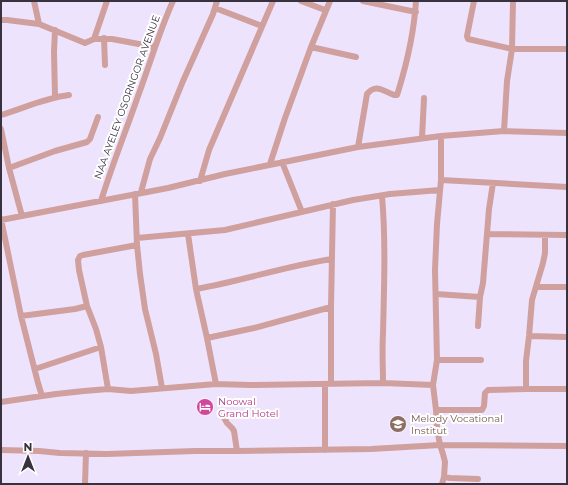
<svg xmlns="http://www.w3.org/2000/svg" width="568" height="485" font-family="Montserrat,sans-serif">
  <rect width="100%" height="100%" fill="#eee3fd"/>
  <g fill="none" stroke-linecap="round" stroke-linejoin="round">
    <path stroke="#d0a09e" stroke-width="6" d="M34,1L39,24
      M301,1L325,10
      M363,1L416,12
      M474,1L467,36L468,39L512,49H567
      M215,8L262,26
      M1,20H7L39,24L85,43L94,39H112L155,47
      M55,30L54,52L55,96
      M104,38L105,65
      M94,39L107,1
      M311,47L356,57
      M1,115C24,108 45,98 69,95
      M1,129L9,168L22,216
      M504,131L507,81L512,49L513,1
      M441,136V180L437,224L435,270L437,360L433,385L436,410L437,428L440,445L443,454L445,462L444,477L442,484
      M422,138L424,98
      M358,147L367,94C376,83 383,91 394,95H397L398,92C407,63 414,32 416,1
      M282,162L302,212
      M270,164L285,118L311,47L330,1
      M9,168L55,151L87,142L90,139L98,117
      M441,180L567,187
      M200,181L209,150L273,1
      M141,192L150,159L160,138L183,81L213,14L217,1
      M135,194L137,245L140,274L145,309L156,354L162,388
      M382,196C386,242 384,288 383,334C382,350 383,367 383,383
      M101,201C112,165 126,131 138,96C150,64 159,32 173,1
      M1,219L21,316L38,383L42,396
      M1,220L168,188L225,174L358,147L441,136L504,131L567,133
      M188,234L196,289L207,338L216,384
      M487,234L567,235
      M137,238L225,230L353,200L390,194L440,190
      M536,287H567
      M196,289C242,281 286,266 332,259
      M436,294L480,297
      M21,316L75,309L87,306
      M478,326L480,297L483,283L489,209L493,183
      M529,336L567,337
      M207,338L254,328L331,307
      M437,360H481
      M35,369L101,347
      M331,384V307L333,204
      M108,389L101,347L96,329L87,306L79,270L78,260L80,256L83,255L137,245
      M526,389V361L529,336L532,300L543,263L545,253V235
      M1,402L56,394L84,391L108,389L131,391L216,384L250,385L383,383L433,385
      M436,410H482L484,406L485,393L488,390L526,389H567
      M222,414L227,423L232,428L234,431L237,451
      M1,450L39,451L60,453L107,454L195,451H237L371,449L440,445L567,446
      M325,450V384
      M444,477L450,478L478,479
      M85,484L86,453"/>
  </g>
  <defs>
    <g id="hotel-disc" transform="scale(0.9)"><circle r="9.5" fill="#d1479c" stroke="#fff"/><path d="M-6-4.5h1.5V1H6V5H4.5V3h-9V5H-6ZM-4 0a1.8 1.8 0 1 1 3.6 0ZM.5 0V-2.5h3Q6-2.5 6 0Z" fill="#fff"/></g>
    <g id="school-disc" transform="scale(0.9)"><circle r="9.5" fill="#8d6e63" stroke="#fff"/><path d="M0-5L7-2L0 1L-7-2ZM-4 1L0 2.5L4 1V4Q0 6-4 4Z" fill="#fff"/></g>
  </defs>
  <g fill-rule="evenodd">
    <use href="#hotel-disc" x="205" y="407"/>
    <use href="#school-disc" x="398" y="424"/>
  </g>
  <g text-anchor="middle" dominant-baseline="central" stroke-width="4" stroke-linejoin="round" paint-order="stroke">
    <g font-size="10" fill="#38323f" stroke="#fff">
      <text transform="translate(127 97) rotate(-70)">NAA AYELEY OSORNGOR AVENUE</text>
    </g>
    <g font-size="10" fill="#b23c85" stroke="#fff" text-anchor="start">
      <text x="218" y="401">Noowal<tspan x="218" dy="12">Grand Hotel</tspan></text>
    </g>
    <g font-size="10" fill="#785e54" stroke="#fff" text-anchor="start">
      <text x="411" y="418">Melody Vocational<tspan x="411" dy="12">Institut</tspan></text>
    </g>
  </g>
  <rect width="568" height="485" fill="none" stroke="#38323f" stroke-width="4"/>
  <g transform="translate(28 457)" stroke="#ffffff" stroke-width="3" paint-order="stroke">
  <path d="M0-3L7 15L0 10L-7 15Z" fill="#38323f"/>
  <text y="-6" font-size="11" font-weight="bold" text-anchor="middle" fill="#38323f">N</text>
  </g>
</svg>
